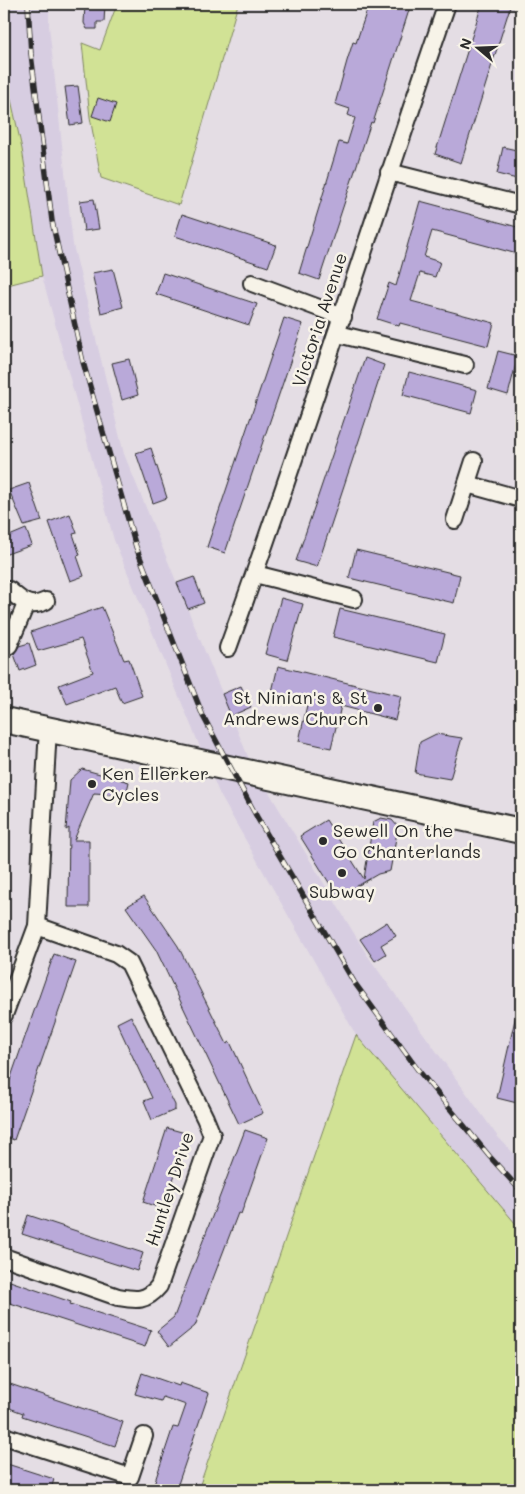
<svg xmlns="http://www.w3.org/2000/svg" width="525" height="1494" viewBox="0 0 525 1494" font-family="Mali,sans-serif">
	<style>
		.built { fill: #d7cde1 }
		.green { fill: #d1e295; stroke: #7e8660 }
		.building { fill: #b9a9d9; stroke: #2b2b2b }
		.lines { fill: none; stroke-linecap: round; stroke-linejoin: round }
		.street-casing { stroke: #2b2b2b; stroke-width: 20 }
		.secondary-casing { stroke: #2b2b2b; stroke-width: 28 }
		.street { stroke: #f7f3e8; stroke-width: 16 }
		.secondary { stroke: #f7f3e8; stroke-width: 24 }
		.rail-casing { stroke: #2b2b2b; stroke-width: 5.5 }
		.rail { stroke: #f7f3e8; stroke-width: 4; stroke-dasharray: 11; stroke-linecap: butt }
		.poi-dot { fill: #2b2b2b; stroke: #f7f3e8; stroke-width: 2 }
		.labels { text-anchor: middle; stroke-width: 5; stroke-linejoin: round; paint-order: stroke }
		.street-label { font-size: 18px; fill: #2b2b2b; stroke: #f7f3e8 }
		.poi-label { font-size: 18px; fill: #2b2b2b; stroke: #f7f3e8; text-anchor: start }
	</style>
	<rect width="100%" height="100%" fill="#e4dde4"/>
	<filter id="ink" filterUnits="userSpaceOnUse"><feTurbulence type="fractalNoise" baseFrequency=".02" numOctaves="2"/><feDisplacementMap in="SourceGraphic" scale="10" xChannelSelector="R" yChannelSelector="G"/><feConvolveMatrix kernelMatrix="1 2 1 2 8 2 1 2 1" color-interpolation-filters="sRGB"/></filter>
	<g filter="url(#ink)">
		<polygon class="built" points="4,4 49,4 49,26 73,245 124,454 249,759 367,955 498,1137 521,1161 521,1230 356,1035 220,795 114,540 42,276 22,149 4,68"/>
		<g class="green">
			<polygon points="117,4 238,4 179,205 101,178 90,117 82,43 100,50"/>
			<polygon points="4,68 22,149 42,276 4,286"/>
			<polygon points="356,1035 521,1230 521,1490 198,1490"/>
		</g>
		<g class="building">
			<polygon points="85,4 105,4 104,22 97,22 97,29 87,29 84,23"/>
			<polygon points="369,4 411,4 373,123 371,122 319,280 299,273 339,142 347,144 355,118 348,115 350,109 335,104 347,61 353,42 356,43"/>
			<polygon points="482,4 511,4 461,163 435,154"/>
			<polygon points="78,86 83,123 70,125 65,87"/>
			<polygon points="98,98 116,104 110,122 92,116"/>
			<polygon points="503,147 521,151 521,180 497,174"/>
			<polygon points="94,199 99,229 84,231 80,201"/>
			<polygon points="420,201 521,228 521,255 432,231 424,257 440,262 435,277 420,273 411,301 494,323 488,346 400,323 399,326 377,319 389,283 396,286"/>
			<polygon points="182,214 276,245 268,267 175,236"/>
			<polygon points="113,269 123,307 101,313 92,273"/>
			<polygon points="163,273 257,304 249,325 156,294"/>
			<polygon points="284,318 303,324 225,553 207,547"/>
			<polygon points="498,351 518,356 508,395 488,389"/>
			<polygon points="365,358 384,365 317,567 296,561"/>
			<polygon points="129,359 138,395 122,400 112,363"/>
			<polygon points="409,372 477,390 471,413 403,395"/>
			<polygon points="151,448 167,498 153,503 136,453"/>
			<polygon points="29,483 42,521 24,526 9,490"/>
			<polygon points="70,514 77,533 73,534 80,555 77,556 84,576 70,581 49,522"/>
			<polygon points="26,529 32,545 4,555 4,542 8,540 7,537"/>
			<polygon points="356,550 460,575 454,603 349,578"/>
			<polygon points="194,577 204,603 188,609 177,583"/>
			<polygon points="281,598 303,604 287,660 265,654"/>
			<polygon points="102,607 124,660 129,659 142,696 122,703 115,686 67,704 59,685 93,672 81,639 38,651 31,632"/>
			<polygon points="340,609 445,634 438,662 333,637"/>
			<polygon points="29,643 36,665 20,671 14,654 19,646"/>
			<polygon points="278,666 401,696 395,720 341,706 331,748 299,741 307,705 271,696"/>
			<polygon points="241,686 251,707 231,716 222,694"/>
			<polygon points="436,734 462,738 450,779 415,773 420,742"/>
			<polygon points="82,769 129,782 126,795 94,793 74,840 89,840 89,907 68,907 69,828 66,830 70,780"/>
			<polygon points="381,818 392,820 398,827 390,871 378,874 338,897 300,836 326,820 364,879 373,822"/>
			<polygon points="144,896 178,946 227,1044 230,1042 263,1113 239,1124 156,950 126,907"/>
			<polygon points="387,922 396,936 381,945 386,954 375,961 360,939"/>
			<polygon points="54,954 76,962 14,1140 4,1136 4,1097"/>
			<polygon points="516,1015 521,1015 521,1104 497,1098"/>
			<polygon points="131,1016 175,1105 175,1110 152,1120 144,1101 152,1098 117,1023"/>
			<polygon points="167,1128 189,1134 163,1209 143,1202"/>
			<polygon points="245,1130 268,1138 241,1214 238,1213 195,1326 169,1347 157,1331 174,1317"/>
			<polygon points="28,1215 143,1253 137,1271 22,1234"/>
			<polygon points="10,1281 71,1302 70,1304 151,1330 145,1347 4,1301"/>
			<polygon points="142,1373 179,1386 180,1383 209,1393 176,1490 152,1490 173,1427 178,1428 186,1405 163,1397 161,1401 135,1394"/>
			<polygon points="4,1382 123,1422 115,1446 22,1416 23,1413 4,1406"/>
			<polygon points="4,1463 54,1479 51,1490 18,1490 4,1485"/>
		</g>
		<g class="lines">
			<g class="street-casing">
				<g id="street">
					<polyline points="389,172 521,205"/>
					<polyline points="252,283 343,317"/>
					<polyline points="338,334 465,365"/>
					<polyline points="467,484 521,499"/>
					<polyline points="455,520 474,461"/>
					<polyline points="255,574 354,599"/>
					<path d="M9,590C22,601 29,609 46,601"/>
					<path d="M228,648C305,435 373,218 447,4"/>
					<polyline points="4,649 9,645 26,604"/>
					<polyline points="4,1015 37,926 48,728"/>
					<path d="M4,1257L118,1297C136,1300 146,1302 159,1286L212,1135L205,1118L129,963L116,954L37,926"/>
					<polyline points="4,1436 130,1477 144,1436"/>
				</g>
			</g>
			<g class="secondary-casing">
				<polyline id="secondary" points="4,720 521,831"/>
			</g>
			<use href="#street" class="street"/>
			<use href="#secondary" class="secondary"/>
			<g class="rail-casing">
				<polyline id="rail" points="28,4 31,54 52,221 83,362 136,547 203,716 258,819 354,982 418,1070 490,1157 521,1191"/>
			</g>
			<use href="#rail" class="rail"/>
		</g>
	</g>
	<g class="poi-dot">
		<circle cx="378" cy="708" r="5"/>
		<circle cx="92" cy="784" r="5"/>
		<circle cx="323" cy="841" r="5"/>
		<circle cx="342" cy="873" r="5"/>
	</g>
	<g class="labels">
		<g class="street-label">
			<text transform="translate(320 320) rotate(-72)" y="6">Victoria Avenue</text>
			<text transform="translate(170 1189) rotate(-72)" y="6">Huntley Drive</text>
		</g>
		<g class="poi-label">
			<text x="368" y="704" text-anchor="end">St Ninian's &amp; St<tspan x="368" dy="21">Andrews Church</tspan></text>
			<text x="102" y="780">Ken Ellerker<tspan x="102" dy="21">Cycles</tspan></text>
			<text x="333" y="837">Sewell On the<tspan x="333" dy="21">Go Chanterlands</tspan></text>
			<text x="342" y="898" text-anchor="middle">Subway</text>
		</g>
	</g>
	<rect width="525" height="1494" fill="none" stroke="#f7f3e8" stroke-width="20"/>
	<rect x="10" y="10" width="505" height="1474" fill="none" stroke="#2b2b2b" stroke-width="2" filter="url(#ink)"/>
	<g transform="translate(478 48) rotate(289)" stroke="#f7f3e8" stroke-width="4" paint-order="stroke">
	<path d="M0-4L9 19L0 12L-9 19Z" fill="#2b2b2b"/>
	<text y="-8" font-size="14" font-weight="bold" text-anchor="middle" fill="#2b2b2b">N</text>
	</g>
</svg>
